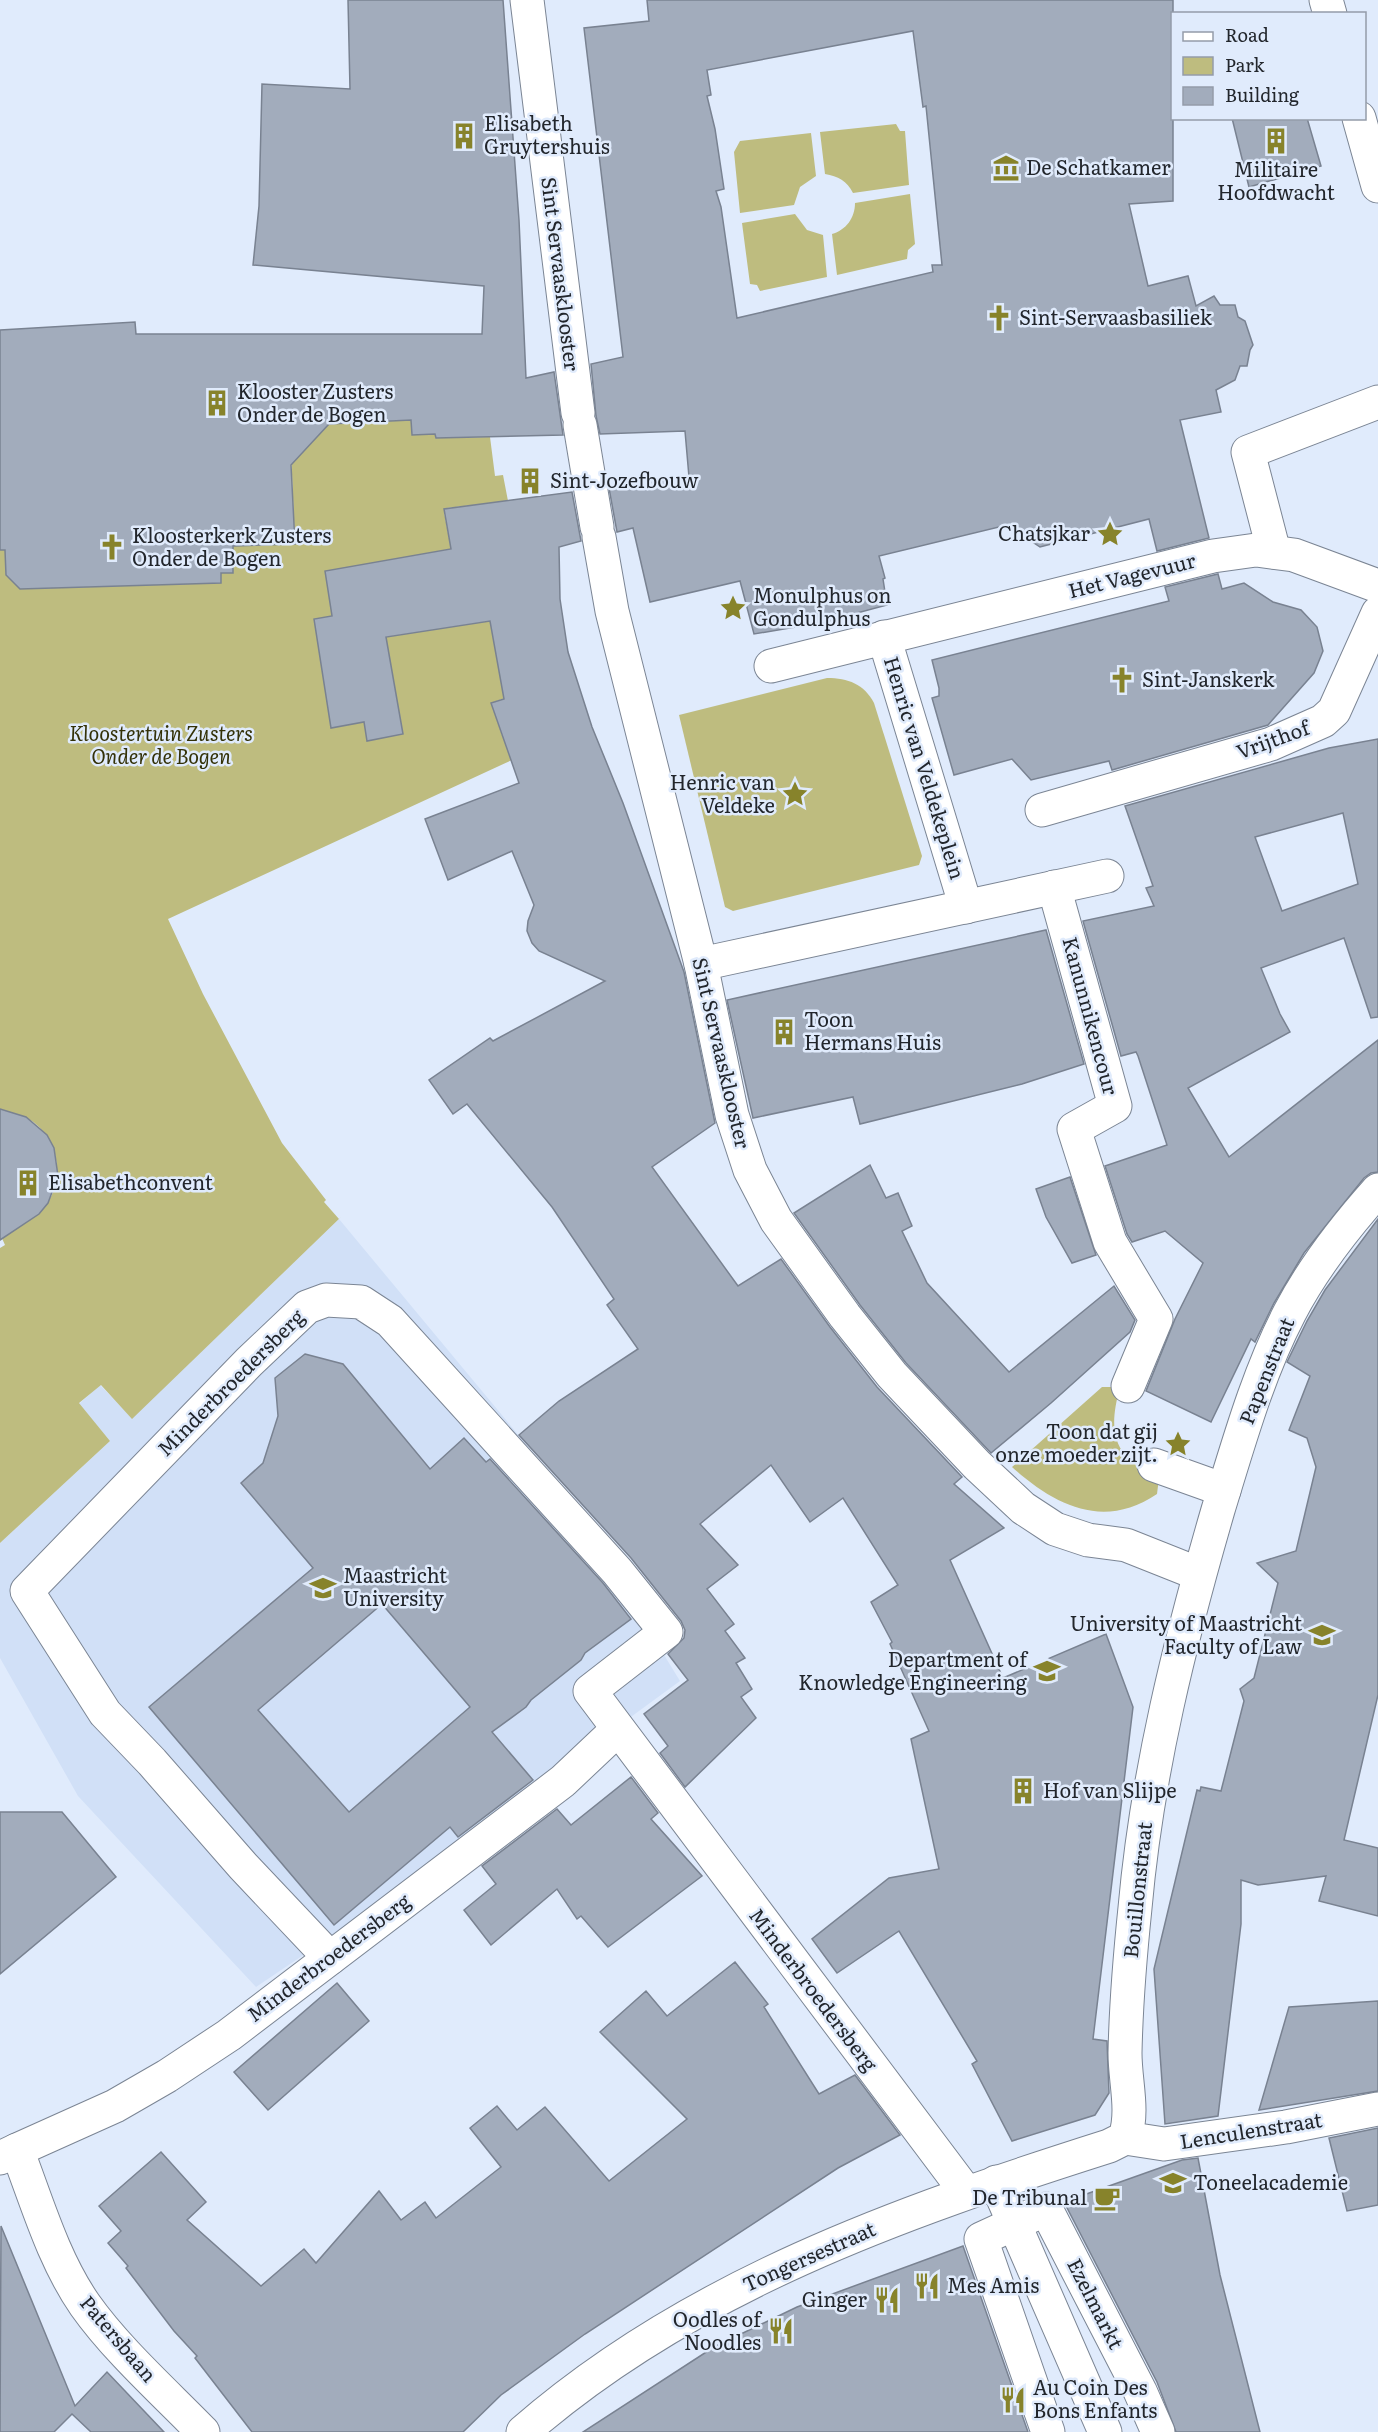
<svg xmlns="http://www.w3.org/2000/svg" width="1378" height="2432" viewBox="0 0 1378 2432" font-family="Literata,serif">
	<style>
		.built { fill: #d1e0f7 }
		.green { fill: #bebc7f }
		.building { fill: #a2acbc; stroke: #798291; stroke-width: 1.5; fill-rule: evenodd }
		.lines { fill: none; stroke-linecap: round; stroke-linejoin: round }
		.street-casing { stroke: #7b8594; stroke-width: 35 }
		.secondary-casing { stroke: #7b8594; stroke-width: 35 }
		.street { stroke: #fff; stroke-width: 33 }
		.secondary { stroke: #fff; stroke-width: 33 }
		.labels { text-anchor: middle; stroke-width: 5; stroke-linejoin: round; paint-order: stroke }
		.poi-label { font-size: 20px; fill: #22262c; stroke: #e0ebfc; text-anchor: start }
		.street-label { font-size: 20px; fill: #22262c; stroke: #e0ebfc }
		.park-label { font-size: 20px; font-style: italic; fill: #333107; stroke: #e0ebfc }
	</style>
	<rect width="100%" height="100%" fill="#e0ebfc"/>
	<polygon class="built" points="339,1219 683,1633 673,1638 661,1650 680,1681 613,1730 545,1792 256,1987 78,1796 0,1658 0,1543 110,1441 79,1404 100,1385 132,1418"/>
	<g class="green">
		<path d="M896,124L900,131H905L909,185L853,193C847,181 838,176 825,174L820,132Z"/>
		<polygon points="811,133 816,176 800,187 794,205 740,213 734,152 740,141"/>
		<path d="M910,194L915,244L908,250L907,259L837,275L832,234C846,230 855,218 855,203Z"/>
		<polygon points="795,214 807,230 823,235 827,277 760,291 757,285 750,284 742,223"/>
		<path d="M411,420L412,435L435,434L436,438L490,437L495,476L503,475L508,501L447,508L448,512H444L451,549L373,563L332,616V728L364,722L386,637L490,621L499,671L508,697L491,703L502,735L517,730L525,754L168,919L203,994L282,1143L326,1200L324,1202L339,1219L341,1217L132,1419L101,1385L79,1403L110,1441L0,1543V1248L5,1245L1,1236C13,1229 31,1222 41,1211C67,1184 61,1137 27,1118C19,1114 9,1113 0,1111V550H10L5,555L6,575L20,589L221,583V573H233V546L295,544L291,451L313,425Z"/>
		<path d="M827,678C848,678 864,684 874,703L922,856L919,865L733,911L725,907L679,715Z"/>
		<path d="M1102,1387H1120C1107,1434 1114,1458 1159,1478L1157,1494C1104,1530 1055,1506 1012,1467Z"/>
	</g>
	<g class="building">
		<polygon points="348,0 503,0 519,220 526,378 554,372 563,435 436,438 435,434 412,435 411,420 329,424 291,465 295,544 233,546 233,573 221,573 221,583 20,589 6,575 5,550 0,550 0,330 135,322 136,334 482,334 484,286 253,265 259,206 262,84 350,89"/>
		<path d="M647,0H1173V201L1129,204L1148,286L1188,276L1196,306L1214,296L1220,305H1235L1238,317L1245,321L1253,345L1250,350L1247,366H1240L1235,380L1216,390L1221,412L1180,420L1209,538L1157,551L1149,519L1040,547L1007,525L879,556L885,578L883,579L887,605L842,617L843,619L754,634L740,581L650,602L633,528L617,532L609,488L689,477L685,431L600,434L596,416L591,364L623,357L584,28L649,21ZM913,31L923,107L926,106L942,265H932L933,272L737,318L721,207L716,191L724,189L715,129L707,96L711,95L707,70Z"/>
		<polygon points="1232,118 1307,118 1321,166 1249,187"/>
		<polygon points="572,492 581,541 559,547 560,599 568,652 592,727 623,803 684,972 715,1123 652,1167 738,1286 781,1259 830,1327 877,1387 962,1477 954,1484 1004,1528 950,1560 1003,1678 1106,1634 1133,1707 1093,2039 1107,2041 1109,2093 1095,2115 1012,2141 972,2064 977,2061 899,1931 837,1973 812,1939 889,1878 939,1869 911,1739 929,1731 890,1644 892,1642 871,1602 898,1585 843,1498 810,1522 771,1465 700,1524 738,1565 707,1589 734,1624 725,1631 745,1658 736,1663 752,1689 741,1697 756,1718 685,1787 660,1753 668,1746 644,1714 688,1680 668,1654 684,1638 685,1630 681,1621 631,1558 519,1435 559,1401 638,1349 607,1305 614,1299 552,1207 467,1104 453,1114 429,1080 490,1038 493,1041 605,981 539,951 532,943 527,931 528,921 534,905 512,851 448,880 425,819 519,783 491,703 504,699 490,621 386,637 403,734 367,741 364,722 331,728 314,619 332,616 325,571 451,549 444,509"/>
		<polygon points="1218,574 1222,589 1244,583 1273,602 1301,610 1317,627 1323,651 1314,673 1268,725 1112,770 1109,761 1031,780 1012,759 954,775 932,698 939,696 939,688 932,660 1169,601 1165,587"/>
		<path d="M1378,739V1017L1371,1018L1344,938L1261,968L1280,1014L1290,1032L1188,1088L1229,1157L1378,1040V1172L1371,1173L1364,1178L1304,1253L1274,1303L1255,1342L1251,1339L1211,1422L1146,1391L1175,1319L1203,1263L1165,1231L1132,1242L1127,1234L1105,1166L1167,1145L1138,1056L1136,1052L1121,1056L1083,921L1154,906L1146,888L1153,886L1125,806L1329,748ZM1343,813L1358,884L1282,911L1255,837Z"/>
		<polygon points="1046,930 1084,1064 1022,1084 860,1124 853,1097 753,1118 727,1000"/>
		<polygon points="0,1109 26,1117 47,1135 54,1148 58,1176 48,1203 39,1214 0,1240"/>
		<polygon points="870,1165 886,1198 898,1193 912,1226 902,1231 927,1283 1009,1372 1114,1286 1135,1320 1130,1332 1051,1403 991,1453 906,1363 860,1305 794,1213"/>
		<polygon points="1070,1177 1096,1255 1072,1263 1046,1217 1036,1189"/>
		<polygon points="1378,1219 1378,1695 1344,1840 1378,1848 1378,1916 1319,1901 1326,1876 1258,1885 1241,1880 1241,1924 1218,2116 1165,2124 1154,1969 1197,1790 1200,1791 1201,1787 1221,1791 1244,1701 1240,1689 1254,1678 1278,1583 1257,1563 1296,1551 1316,1467 1307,1438 1289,1430 1310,1376 1287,1362 1307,1321 1325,1290"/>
		<path d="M305,1354L343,1364L430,1469L464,1438L486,1462L490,1459L603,1583L631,1619L585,1653L581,1660L531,1700L526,1707L492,1732L533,1780L458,1837L450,1827L334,1925L149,1707L313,1568L241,1483L263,1463L278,1416L275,1378ZM382,1604L470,1707L349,1812L258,1710Z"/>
		<polygon points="631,1777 658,1813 651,1819 702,1876 608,1947 581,1916 577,1919 557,1889 491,1945 464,1910 496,1884 482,1866 557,1809 571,1825"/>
		<polygon points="0,1812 62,1812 116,1877 0,1974"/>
		<polygon points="735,1962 768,2004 764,2007 819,2094 855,2075 900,2135 838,2168 585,2334 501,2395 463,2432 252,2432 195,2358 197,2356 174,2331 126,2268 128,2266 108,2243 121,2231 99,2206 161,2152 206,2202 187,2220 261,2286 304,2249 316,2263 379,2191 401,2220 425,2202 436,2218 501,2167 470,2128 497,2106 517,2130 545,2107 609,2181 687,2119 600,2032 646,1991 667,2016"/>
		<polygon points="337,1983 369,2021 268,2110 234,2072"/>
		<polygon points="1378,2001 1378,2091 1259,2110 1289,2007"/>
		<polygon points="1378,2128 1378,2205 1347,2211 1329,2138"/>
		<polygon points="1198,2158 1220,2275 1260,2432 1176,2432 1157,2382 1064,2202 1182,2160"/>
		<polygon points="1,2226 75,2406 107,2372 164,2432 91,2432 72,2414 54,2432 0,2432"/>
		<polygon points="963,2246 1028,2432 583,2432 714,2347 797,2307"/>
	</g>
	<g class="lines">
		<g class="street-casing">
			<g id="street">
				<polyline points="527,0 578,413"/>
				<polyline points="1326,0 1330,14"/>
				<polyline points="1359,118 1378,186"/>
				<polyline points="580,425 597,527"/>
				<polyline points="599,537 612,611 701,964 732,1115 750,1170 776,1220 845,1316 892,1375 977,1465 1023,1508 1055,1529 1088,1540 1126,1545 1199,1574"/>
				<polyline points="1274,552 1248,452 1378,402"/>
				<polyline points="884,637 966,907"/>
				<polyline points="771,666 1213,556 1256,550 1294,555 1378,586"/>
				<polyline points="1042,810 1271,744 1323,721 1334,711 1378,613"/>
				<polyline points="1054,887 1115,1106 1074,1129 1110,1242 1156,1319 1128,1386"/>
				<polyline points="701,964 1107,876"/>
				<polyline points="1154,1465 1224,1490"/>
				<polyline points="330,1958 243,1866 152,1762 105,1713 27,1591 249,1362 307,1307 326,1300 361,1302 390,1321 617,1571 666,1632 590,1691 966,2192"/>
				<polyline points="1125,2138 1164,2144 1286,2127 1378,2109"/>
				<polyline points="17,2150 115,2106 167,2076 229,2035 563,1781 617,1730"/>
				<path d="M0,2158L17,2150C37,2202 53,2259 85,2305C116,2349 165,2393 203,2432"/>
				<polyline points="996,2182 1105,2432"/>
				<polyline points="1048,2432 981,2239 1046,2209 1140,2391 1158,2432"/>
			</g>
		</g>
		<g class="secondary-casing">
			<path id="secondary" d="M523,2432C690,2286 901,2212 1109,2146L1125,2138C1134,2110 1125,2082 1125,2053C1126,2005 1130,1956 1135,1908C1147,1772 1180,1641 1218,1510C1238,1445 1258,1373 1290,1312C1313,1268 1345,1227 1378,1190"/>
		</g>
		<use href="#street" class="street"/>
		<use href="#secondary" class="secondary"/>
	</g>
	<defs>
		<g id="building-bare" transform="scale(2.07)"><path d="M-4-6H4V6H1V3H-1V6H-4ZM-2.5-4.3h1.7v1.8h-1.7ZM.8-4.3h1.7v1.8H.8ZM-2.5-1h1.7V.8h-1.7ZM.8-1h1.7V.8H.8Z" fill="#87832b" stroke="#e0ebfc" stroke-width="2.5" paint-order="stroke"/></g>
		<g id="museum-bare" transform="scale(2.07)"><path d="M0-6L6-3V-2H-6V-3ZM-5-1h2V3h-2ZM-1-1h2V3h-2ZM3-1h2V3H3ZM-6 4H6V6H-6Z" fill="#87832b" stroke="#e0ebfc" stroke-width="2.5" paint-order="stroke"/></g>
		<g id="church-bare" transform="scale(2.07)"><path d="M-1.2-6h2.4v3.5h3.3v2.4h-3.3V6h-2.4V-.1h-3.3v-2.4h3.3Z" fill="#87832b" stroke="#e0ebfc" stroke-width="2.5" paint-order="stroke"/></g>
		<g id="sight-bare" transform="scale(2.07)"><path d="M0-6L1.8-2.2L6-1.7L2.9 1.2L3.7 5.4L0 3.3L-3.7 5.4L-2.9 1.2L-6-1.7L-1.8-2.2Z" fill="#87832b" stroke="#e0ebfc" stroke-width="2.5" paint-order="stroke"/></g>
		<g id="university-bare" transform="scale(2.07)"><path d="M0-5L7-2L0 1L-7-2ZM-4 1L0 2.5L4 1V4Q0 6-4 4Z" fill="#87832b" stroke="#e0ebfc" stroke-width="2.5" paint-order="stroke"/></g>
		<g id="school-bare" transform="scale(2.07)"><path d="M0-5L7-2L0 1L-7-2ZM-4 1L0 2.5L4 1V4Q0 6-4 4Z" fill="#87832b" stroke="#e0ebfc" stroke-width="2.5" paint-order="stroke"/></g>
		<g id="cafe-bare" transform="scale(2.07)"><path d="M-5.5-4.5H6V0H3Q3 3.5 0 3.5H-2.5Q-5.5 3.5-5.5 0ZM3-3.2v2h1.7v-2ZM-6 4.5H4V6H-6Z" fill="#87832b" stroke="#e0ebfc" stroke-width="2.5" paint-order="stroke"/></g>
		<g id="restaurant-bare" transform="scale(2.07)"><path d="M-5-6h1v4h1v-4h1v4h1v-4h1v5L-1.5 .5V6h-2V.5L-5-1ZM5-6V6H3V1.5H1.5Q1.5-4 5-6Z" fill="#87832b" stroke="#e0ebfc" stroke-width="2.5" paint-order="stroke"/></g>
	</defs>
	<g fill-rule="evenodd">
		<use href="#building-bare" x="464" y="136"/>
		<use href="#building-bare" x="1276" y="141"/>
		<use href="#museum-bare" x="1006" y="168"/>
		<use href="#church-bare" x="999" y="318"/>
		<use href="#building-bare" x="217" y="403"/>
		<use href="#building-bare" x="530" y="481"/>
		<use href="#sight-bare" x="1110" y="534"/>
		<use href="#church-bare" x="112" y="547"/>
		<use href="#sight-bare" x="733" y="608"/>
		<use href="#church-bare" x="1122" y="680"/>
		<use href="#sight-bare" x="795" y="794"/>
		<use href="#building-bare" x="784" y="1032"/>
		<use href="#building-bare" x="28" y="1183"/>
		<use href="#sight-bare" x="1178" y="1444"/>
		<use href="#university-bare" x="323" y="1588"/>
		<use href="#university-bare" x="1322" y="1635"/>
		<use href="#university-bare" x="1047" y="1671"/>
		<use href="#building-bare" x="1023" y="1791"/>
		<use href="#school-bare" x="1173" y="2183"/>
		<use href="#cafe-bare" x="1107" y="2198"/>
		<use href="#restaurant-bare" x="927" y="2286"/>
		<use href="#restaurant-bare" x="887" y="2300"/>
		<use href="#restaurant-bare" x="781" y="2331"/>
		<use href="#restaurant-bare" x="1013" y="2400"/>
	</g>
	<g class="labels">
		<g class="poi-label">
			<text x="484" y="131">Elisabeth<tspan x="484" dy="23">Gruytershuis</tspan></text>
			<text x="1026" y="175">De Schatkamer</text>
			<text x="1276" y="177" text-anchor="middle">Militaire<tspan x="1276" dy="23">Hoofdwacht</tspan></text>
			<text x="1019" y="325">Sint-Servaasbasiliek</text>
			<text x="237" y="399">Klooster Zusters<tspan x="237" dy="23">Onder de Bogen</tspan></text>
			<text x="550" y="488">Sint-Jozefbouw</text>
			<text x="1090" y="541" text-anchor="end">Chatsjkar</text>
			<text x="132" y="543">Kloosterkerk Zusters<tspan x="132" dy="23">Onder de Bogen</tspan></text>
			<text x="753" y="603">Monulphus on<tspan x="753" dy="23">Gondulphus</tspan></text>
			<text x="1142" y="687">Sint-Janskerk</text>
			<text x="775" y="790" text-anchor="end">Henric van<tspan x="775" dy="23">Veldeke</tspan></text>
			<text x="804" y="1027">Toon<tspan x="804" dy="23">Hermans Huis</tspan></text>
			<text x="48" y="1190">Elisabethconvent</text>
			<text x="1158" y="1439" text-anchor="end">Toon dat gij<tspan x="1158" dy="23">onze moeder zijt.</tspan></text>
			<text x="343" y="1583">Maastricht<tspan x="343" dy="23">University</tspan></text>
			<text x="1302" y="1631" text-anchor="end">University of Maastricht<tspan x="1302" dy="23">Faculty of Law</tspan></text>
			<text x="1027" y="1667" text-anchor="end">Department of<tspan x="1027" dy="23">Knowledge Engineering</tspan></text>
			<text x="1043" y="1798">Hof van Slijpe</text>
			<text x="1193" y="2190">Toneelacademie</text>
			<text x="1087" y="2205" text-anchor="end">De Tribunal</text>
			<text x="947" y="2293">Mes Amis</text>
			<text x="867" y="2307" text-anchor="end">Ginger</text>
			<text x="761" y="2327" text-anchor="end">Oodles of<tspan x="761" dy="23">Noodles</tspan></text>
			<text x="1033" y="2395">Au Coin Des<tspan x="1033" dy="23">Bons Enfants</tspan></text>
		</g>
		<g class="street-label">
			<text transform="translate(560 274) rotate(83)" y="7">Sint Servaasklooster</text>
			<text transform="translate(1132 576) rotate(-14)" y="7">Het Vagevuur</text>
			<text transform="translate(1273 740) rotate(-20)" y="7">Vrijthof</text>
			<text transform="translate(924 768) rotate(73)" y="7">Henric van Veldekeplein</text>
			<text transform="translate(1090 1016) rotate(75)" y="7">Kanunnikencour</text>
			<text transform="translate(721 1053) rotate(77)" y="7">Sint Servaasklooster</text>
			<text transform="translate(1267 1371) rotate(-68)" y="7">Papenstraat</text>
			<text transform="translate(231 1383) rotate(-45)" y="7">Minderbroedersberg</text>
			<text transform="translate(1138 1890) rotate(-84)" y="7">Bouillonstraat</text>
			<text transform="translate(329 1958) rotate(-37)" y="7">Minderbroedersberg</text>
			<text transform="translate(813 1990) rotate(53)" y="7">Minderbroedersberg</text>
			<text transform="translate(1251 2131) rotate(-9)" y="7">Lenculenstraat</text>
			<text transform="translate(809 2257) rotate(-24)" y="7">Tongersestraat</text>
			<text transform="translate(1095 2304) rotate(63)" y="7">Ezelmarkt</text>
			<text transform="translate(118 2339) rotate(50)" y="7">Patersbaan</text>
		</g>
		<g class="park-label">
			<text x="161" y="741">Kloostertuin Zusters<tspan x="161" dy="23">Onder de Bogen</tspan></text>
		</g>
	</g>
	<rect x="1171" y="12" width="195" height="108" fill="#e0ebfc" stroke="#949ca9" stroke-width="1.5"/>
	<rect x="1183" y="32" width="30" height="9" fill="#ffffff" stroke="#949ca9" stroke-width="1.5"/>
	<text x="1225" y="42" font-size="18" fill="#22262c">Road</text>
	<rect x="1183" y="57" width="30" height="18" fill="#bebc7f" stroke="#949ca9" stroke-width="1.5"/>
	<text x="1225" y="72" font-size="18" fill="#22262c">Park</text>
	<rect x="1183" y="87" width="30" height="18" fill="#a2acbc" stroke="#949ca9" stroke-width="1.5"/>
	<text x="1225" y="102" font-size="18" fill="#22262c">Building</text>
</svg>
